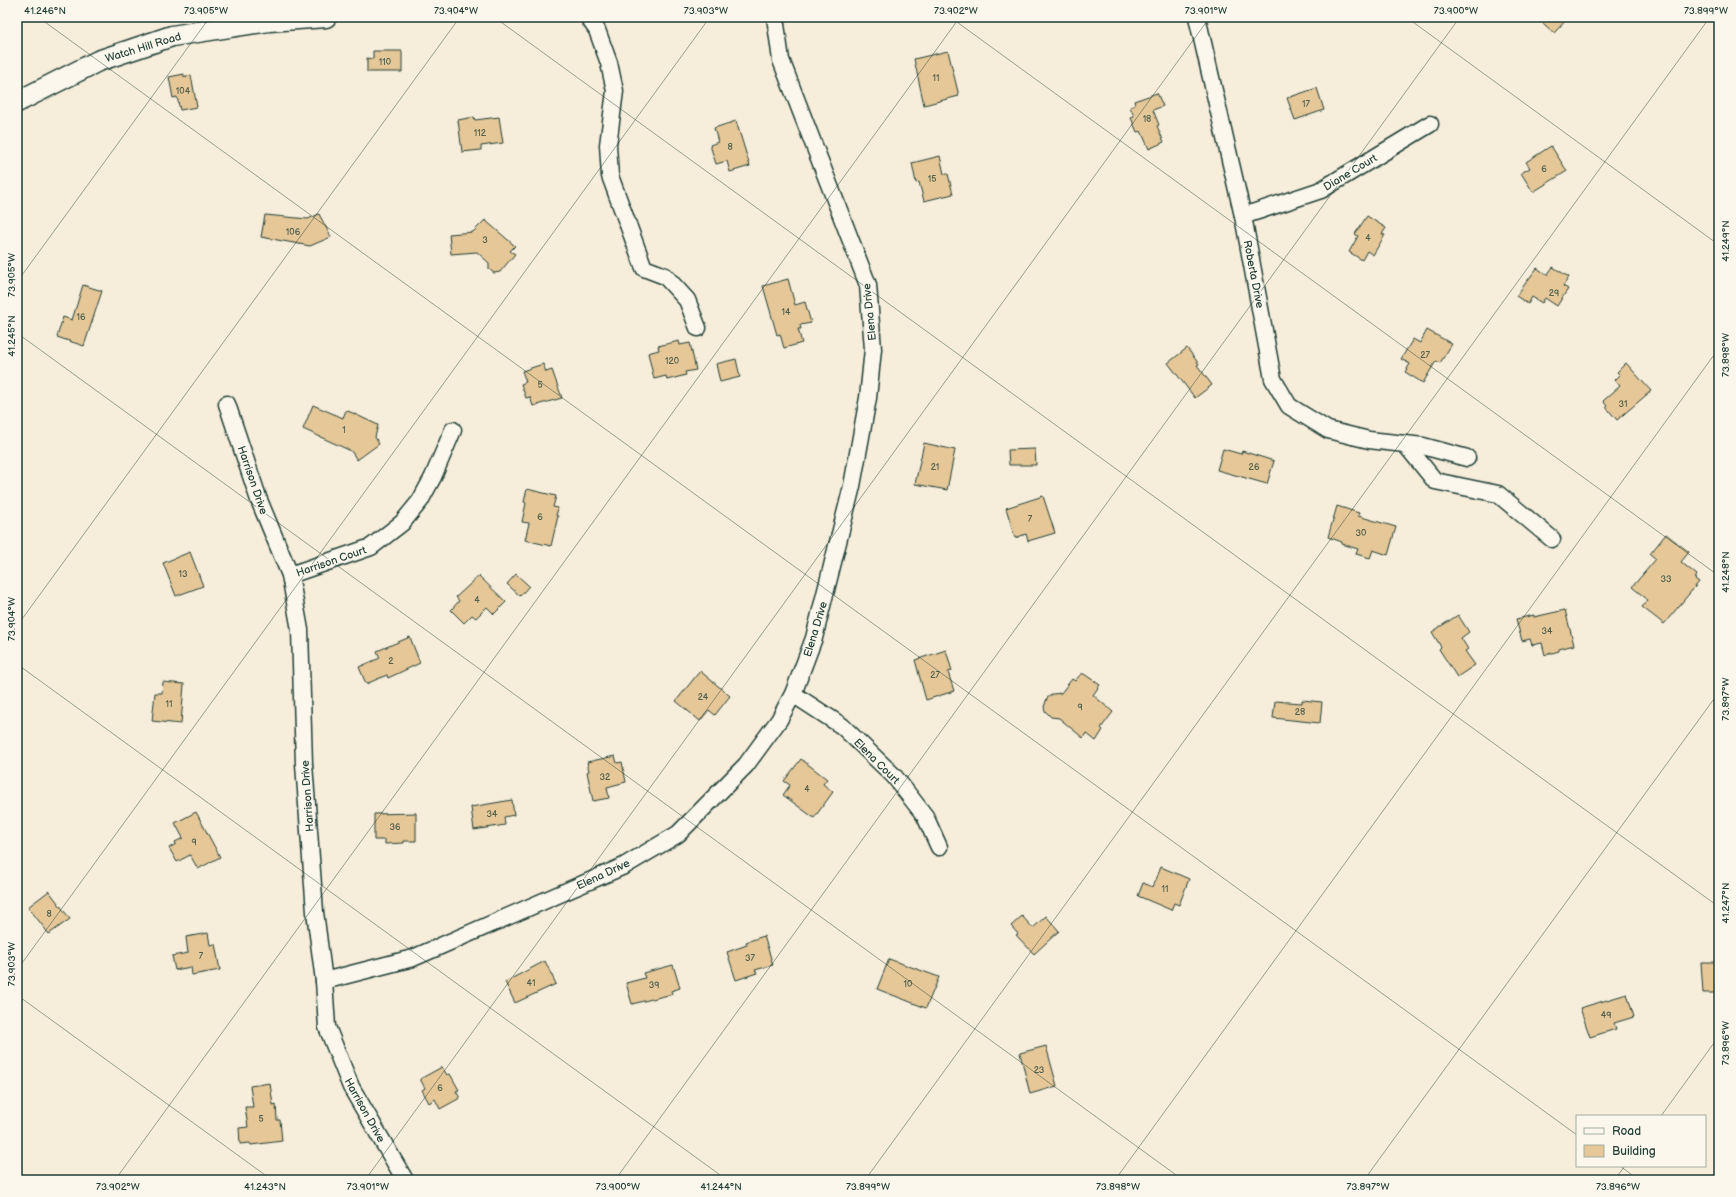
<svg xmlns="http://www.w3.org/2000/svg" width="1736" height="1197" viewBox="0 0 1736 1197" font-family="'Balsamiq Sans',sans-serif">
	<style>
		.building { fill: #e5c798; stroke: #1f3d34 }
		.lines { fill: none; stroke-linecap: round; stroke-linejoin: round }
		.minor-casing { stroke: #1f3d34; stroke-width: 19 }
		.tertiary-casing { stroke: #1f3d34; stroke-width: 23 }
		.minor { stroke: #fbf7ec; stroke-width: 16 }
		.tertiary { stroke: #fbf7ec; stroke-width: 20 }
		.ticks { fill: none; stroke: #1f3d34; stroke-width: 1; stroke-opacity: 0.45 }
		.labels { text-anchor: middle; stroke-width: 3; stroke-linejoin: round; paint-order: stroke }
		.number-label { font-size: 9px; fill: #50604d }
		.street-label { font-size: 11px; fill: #1f3d34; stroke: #fbf7ec }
		.neatline { fill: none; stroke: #1f3d34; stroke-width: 1.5 }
		.ticks-label { font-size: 10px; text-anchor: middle; fill: #1f3d34 }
	</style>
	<rect width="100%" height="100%" fill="#f7eddb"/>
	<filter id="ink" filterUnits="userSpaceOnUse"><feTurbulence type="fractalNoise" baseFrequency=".025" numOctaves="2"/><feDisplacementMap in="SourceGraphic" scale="8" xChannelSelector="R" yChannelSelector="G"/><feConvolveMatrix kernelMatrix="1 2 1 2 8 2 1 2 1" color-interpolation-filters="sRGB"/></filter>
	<g filter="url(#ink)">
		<g class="building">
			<polygon points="1536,17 1569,17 1554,33"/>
			<polygon points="373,51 402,51 402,72 367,72 367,58 373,59"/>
			<polygon points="948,51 959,96 924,105 914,59"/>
			<polygon points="184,74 184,77 191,75 197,107 180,110 177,97 173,98 169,77"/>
			<polygon points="1317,88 1324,110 1295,120 1287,98"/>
			<polygon points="1157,93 1163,106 1153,110 1159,125 1157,126 1164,142 1149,149 1141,131 1137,132 1131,118 1134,116 1130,107 1135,105 1134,101"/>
			<polygon points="474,117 475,120 499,117 503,143 481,146 481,150 462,152 458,120"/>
			<polygon points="736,121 750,166 730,172 727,161 716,164 710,145 718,142 714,128"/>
			<polygon points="1551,146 1567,171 1533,192 1521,173 1530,168 1526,162"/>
			<polygon points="940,156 944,174 948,174 953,194 924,201 919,182 916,183 912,163"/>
			<polygon points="319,214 331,237 310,246 261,237 265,215 308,219"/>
			<polygon points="1367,216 1386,228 1382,234 1385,235 1373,255 1367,251 1362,260 1349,252 1358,236 1355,234"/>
			<polygon points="485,220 515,246 510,251 515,254 500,272 494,273 489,269 489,263 477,252 451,254 449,234 473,232"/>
			<polygon points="1553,267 1569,277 1563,286 1568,289 1557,306 1545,298 1542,303 1532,297 1528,304 1516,296 1537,268 1547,275"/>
			<polygon points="788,279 795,305 805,302 811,323 800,325 801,329 798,329 802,343 784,348 780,334 777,335 763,286"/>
			<polygon points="83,285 102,291 84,346 57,337 63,317 72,320"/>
			<polygon points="1427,330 1452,344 1440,363 1436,361 1423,383 1405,372 1410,364 1401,359 1413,339 1420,343"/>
			<polygon points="679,341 680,345 690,343 696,370 685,372 686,375 667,380 666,376 654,379 648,353 659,350 658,346"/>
			<polygon points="1187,348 1199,364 1197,365 1212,385 1195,398 1168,363"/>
			<polygon points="736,359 740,377 720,382 716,364"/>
			<polygon points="1626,363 1651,391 1617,420 1606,407 1607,406 1603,401 1620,386 1615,380 1620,375 1617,372"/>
			<polygon points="543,364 546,372 552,370 562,398 533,406 530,397 526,398 521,384 526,382 522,371"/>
			<polygon points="313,405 343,418 346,410 378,425 375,437 379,444 357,460 351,451 303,429"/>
			<polygon points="924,443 955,450 947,490 915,484"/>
			<polygon points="1035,449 1036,465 1009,465 1008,450"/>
			<polygon points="1223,449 1241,454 1242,451 1274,461 1267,484 1217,470"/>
			<polygon points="527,489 556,496 553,507 558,508 556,516 558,516 551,546 525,540 529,523 522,522 526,503 524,502"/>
			<polygon points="1043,496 1055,533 1028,541 1026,534 1015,538 1006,508"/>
			<polygon points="1337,506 1359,513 1358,516 1396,527 1388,555 1373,550 1370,558 1356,554 1358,549 1342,544 1342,542 1328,537"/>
			<polygon points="1666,534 1689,552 1681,562 1697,575 1695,579 1699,582 1664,624 1642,607 1648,600 1632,587 1656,559 1650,554"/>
			<polygon points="190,552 203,586 176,596 163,563"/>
			<polygon points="516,574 529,586 520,596 507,584"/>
			<polygon points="479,576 506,602 494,614 487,607 476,618 472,615 464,623 451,610 459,601 456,597"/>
			<polygon points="1565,610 1574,645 1559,649 1559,651 1545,655 1542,643 1532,645 1530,639 1522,641 1516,619 1534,615 1534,617"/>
			<polygon points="1458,615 1469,632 1461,638 1468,649 1465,651 1475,665 1457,677 1439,649 1441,647 1432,632"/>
			<polygon points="410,637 420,663 388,678 387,675 366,684 359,667 380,658 377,651"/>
			<polygon points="946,650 952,671 948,672 954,691 926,700 915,660"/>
			<polygon points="700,671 730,696 715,715 709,710 700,721 676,701"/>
			<polygon points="1081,674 1084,674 1100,685 1093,695 1113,712 1101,728 1103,730 1096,741 1086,733 1083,738 1059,718 1051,717 1045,711 1044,707 1047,698 1053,694 1061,693 1072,679 1075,681"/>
			<polygon points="163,682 184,684 181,724 152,721 155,693 162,693"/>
			<polygon points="1302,700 1322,702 1320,723 1273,718 1275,701 1302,703"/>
			<polygon points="615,756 617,763 622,762 626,782 607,787 609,798 593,801 587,772 589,771 587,762"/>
			<polygon points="801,759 827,779 823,784 833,792 814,818 783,795 790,785 784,781"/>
			<polygon points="512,800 514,815 504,817 505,825 474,830 471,807"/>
			<polygon points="196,812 220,857 198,869 190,855 177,862 169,848 176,844 175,842 183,838 175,823"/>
			<polygon points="416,813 416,841 404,841 404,843 385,844 385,840 374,840 374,814"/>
			<polygon points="1161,867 1189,879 1179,905 1174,903 1171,910 1138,896 1143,883 1153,887"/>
			<polygon points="49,891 70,919 49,934 28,907"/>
			<polygon points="1022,916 1033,928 1046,916 1059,931 1034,954 1016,935 1018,934 1011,926"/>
			<polygon points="208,933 210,945 215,944 220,970 192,975 191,967 175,970 172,956 188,953 186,937"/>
			<polygon points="764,936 773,965 755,970 757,973 736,980 727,952 747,945 746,942"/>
			<polygon points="889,959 939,977 926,1008 877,989"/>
			<polygon points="545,961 556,984 515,1003 505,982"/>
			<polygon points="1701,962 1719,962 1719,993 1703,993"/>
			<polygon points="673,965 680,988 671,991 672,994 632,1004 626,983 645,978 643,973"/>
			<polygon points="1627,994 1634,1017 1614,1023 1616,1029 1590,1037 1580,1008"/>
			<polygon points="1046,1046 1057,1086 1030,1094 1020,1053"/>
			<polygon points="442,1067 447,1075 450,1074 459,1090 456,1091 460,1098 440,1109 435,1099 429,1103 422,1090 425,1088 420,1079"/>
			<polygon points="270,1083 273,1105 276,1104 277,1120 280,1120 282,1141 251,1145 250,1143 240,1144 239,1128 248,1127 245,1107 253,1107 250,1086"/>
		</g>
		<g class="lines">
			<g class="minor-casing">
				<g id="minor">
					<polyline points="588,17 597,30 609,63 615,91 608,145 610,176 644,268 665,276 687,300 698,328"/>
					<polyline points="1197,17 1243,216 1273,379 1289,406 1328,430 1369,440 1423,446 1467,458"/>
					<polyline points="1243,216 1321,190 1430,124"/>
					<polyline points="227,404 259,500 290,575 300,630 304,764 315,912 324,981 327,1027 351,1087 405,1180"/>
					<polyline points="1405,444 1435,481 1498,494 1552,539"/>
					<polyline points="290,575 371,547 402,523 420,501 433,477 453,430"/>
					<polyline points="793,694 842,726 894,776 925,816 939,847"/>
					<polyline points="324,981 413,958 624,866 678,834 746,765 779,720 793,694 814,638 852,486 868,398 873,349 868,285 781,60 775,17"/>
				</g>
			</g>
			<g class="tertiary-casing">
				<polyline id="tertiary" points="17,102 98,61 172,36 269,21 326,17"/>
			</g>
			<use href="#minor" class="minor"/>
			<use href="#tertiary" class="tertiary"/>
		</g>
	</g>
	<path class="ticks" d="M38,17L1577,1135M494,17L1719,907M950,17L1719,576M1406,17L1719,245M17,282L210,17M17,333L1183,1180M17,626L460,17M17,664L727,1180M17,970L710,17M17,995L272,1180M1661,1116L1719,1036M1620,1166L1639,1180M115,1180L960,17M365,1180L1210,17M615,1180L1460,17M865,1180L1710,17M1115,1180L1719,348M1364,1180L1719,692M1614,1180L1625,1166"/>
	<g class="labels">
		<g class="number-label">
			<text x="385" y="65">110</text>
			<text x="936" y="81">11</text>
			<text x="183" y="94">104</text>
			<text x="1306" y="107">17</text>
			<text x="1147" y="122">18</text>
			<text x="480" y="136">112</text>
			<text x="730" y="150">8</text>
			<text x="1544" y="172">6</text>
			<text x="932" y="182">15</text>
			<text x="293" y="235">106</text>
			<text x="1368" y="241">4</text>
			<text x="485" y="243">3</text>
			<text x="1554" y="296">29</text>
			<text x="786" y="315">14</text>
			<text x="81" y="320">16</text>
			<text x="1425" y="358">27</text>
			<text x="672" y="364">120</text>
			<text x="540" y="388">5</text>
			<text x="1623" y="407">31</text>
			<text x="344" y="433">1</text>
			<text x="935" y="470">21</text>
			<text x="1254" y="470">26</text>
			<text x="540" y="520">6</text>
			<text x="1030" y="522">7</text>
			<text x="1361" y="536">30</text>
			<text x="183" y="577">13</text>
			<text x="1666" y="582">33</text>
			<text x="477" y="603">4</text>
			<text x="1547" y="634">34</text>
			<text x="391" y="664">2</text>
			<text x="935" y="678">27</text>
			<text x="703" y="700">24</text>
			<text x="169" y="707">11</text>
			<text x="1080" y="710">9</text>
			<text x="1300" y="715">28</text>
			<text x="605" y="780">32</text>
			<text x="807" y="792">4</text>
			<text x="492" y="817">34</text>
			<text x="395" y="830">36</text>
			<text x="194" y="845">9</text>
			<text x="1165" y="892">11</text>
			<text x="49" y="917">8</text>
			<text x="201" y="959">7</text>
			<text x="750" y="961">37</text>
			<text x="531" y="986">41</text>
			<text x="908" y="987">10</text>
			<text x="654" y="988">39</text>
			<text x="1606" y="1018">49</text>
			<text x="1039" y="1073">23</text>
			<text x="440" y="1091">6</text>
			<text x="261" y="1122">5</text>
		</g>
		<g class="street-label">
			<text transform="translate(143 47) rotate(-17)" y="4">Watch Hill Road</text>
			<text transform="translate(1350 172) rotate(-31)" y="4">Diane Court</text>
			<text transform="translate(1254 274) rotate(79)" y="4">Roberta Drive</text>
			<text transform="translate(869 312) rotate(-96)" y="4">Elena Drive</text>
			<text transform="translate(253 480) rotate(71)" y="4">Harrison Drive</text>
			<text transform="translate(331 561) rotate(-19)" y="4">Harrison Court</text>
			<text transform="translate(815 629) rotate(-73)" y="4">Elena Drive</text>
			<text transform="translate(877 761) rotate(45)" y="4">Elena Court</text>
			<text transform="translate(307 796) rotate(-94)" y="4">Harrison Drive</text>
			<text transform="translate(603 874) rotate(-25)" y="4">Elena Drive</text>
			<text transform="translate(365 1110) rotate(61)" y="4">Harrison Drive</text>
		</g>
	</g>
	<rect width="1736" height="1197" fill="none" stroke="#fbf7ec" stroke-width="44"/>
	<rect x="1576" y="1115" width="130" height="52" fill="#fbf7ec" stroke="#a3ada2"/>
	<rect x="1584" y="1128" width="20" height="6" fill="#fbf7ec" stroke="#a3ada2"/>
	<text x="1612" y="1135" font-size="12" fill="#1f3d34">Road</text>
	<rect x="1584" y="1145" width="20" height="12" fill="#e5c798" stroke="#a3ada2"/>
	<text x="1612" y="1155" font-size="12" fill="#1f3d34">Building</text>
	<rect x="22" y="22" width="1692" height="1153" class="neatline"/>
	<g class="ticks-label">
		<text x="45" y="14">41.246°N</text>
		<text x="206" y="14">73.905°W</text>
		<text x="456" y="14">73.904°W</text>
		<text x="706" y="14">73.903°W</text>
		<text x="956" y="14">73.902°W</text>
		<text x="1206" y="14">73.901°W</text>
		<text x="1456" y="14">73.900°W</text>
		<text x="1706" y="14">73.899°W</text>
		<text transform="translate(1725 241) rotate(-90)" y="4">41.249°N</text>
		<text transform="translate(11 275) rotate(-90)" y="4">73.905°W</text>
		<text transform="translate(11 336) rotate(-90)" y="4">41.245°N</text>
		<text transform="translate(1725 355) rotate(-90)" y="4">73.898°W</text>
		<text transform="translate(1725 572) rotate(-90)" y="4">41.248°N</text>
		<text transform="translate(11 619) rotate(-90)" y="4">73.904°W</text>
		<text transform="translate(1725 699) rotate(-90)" y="4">73.897°W</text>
		<text transform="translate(1725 903) rotate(-90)" y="4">41.247°N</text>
		<text transform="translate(11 964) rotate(-90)" y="4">73.903°W</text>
		<text transform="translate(1725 1043) rotate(-90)" y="4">73.896°W</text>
		<text x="118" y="1190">73.902°W</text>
		<text x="265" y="1190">41.243°N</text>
		<text x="368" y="1190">73.901°W</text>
		<text x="618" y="1190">73.900°W</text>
		<text x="721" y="1190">41.244°N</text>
		<text x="868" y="1190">73.899°W</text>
		<text x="1118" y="1190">73.898°W</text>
		<text x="1368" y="1190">73.897°W</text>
		<text x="1618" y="1190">73.896°W</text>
	</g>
</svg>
